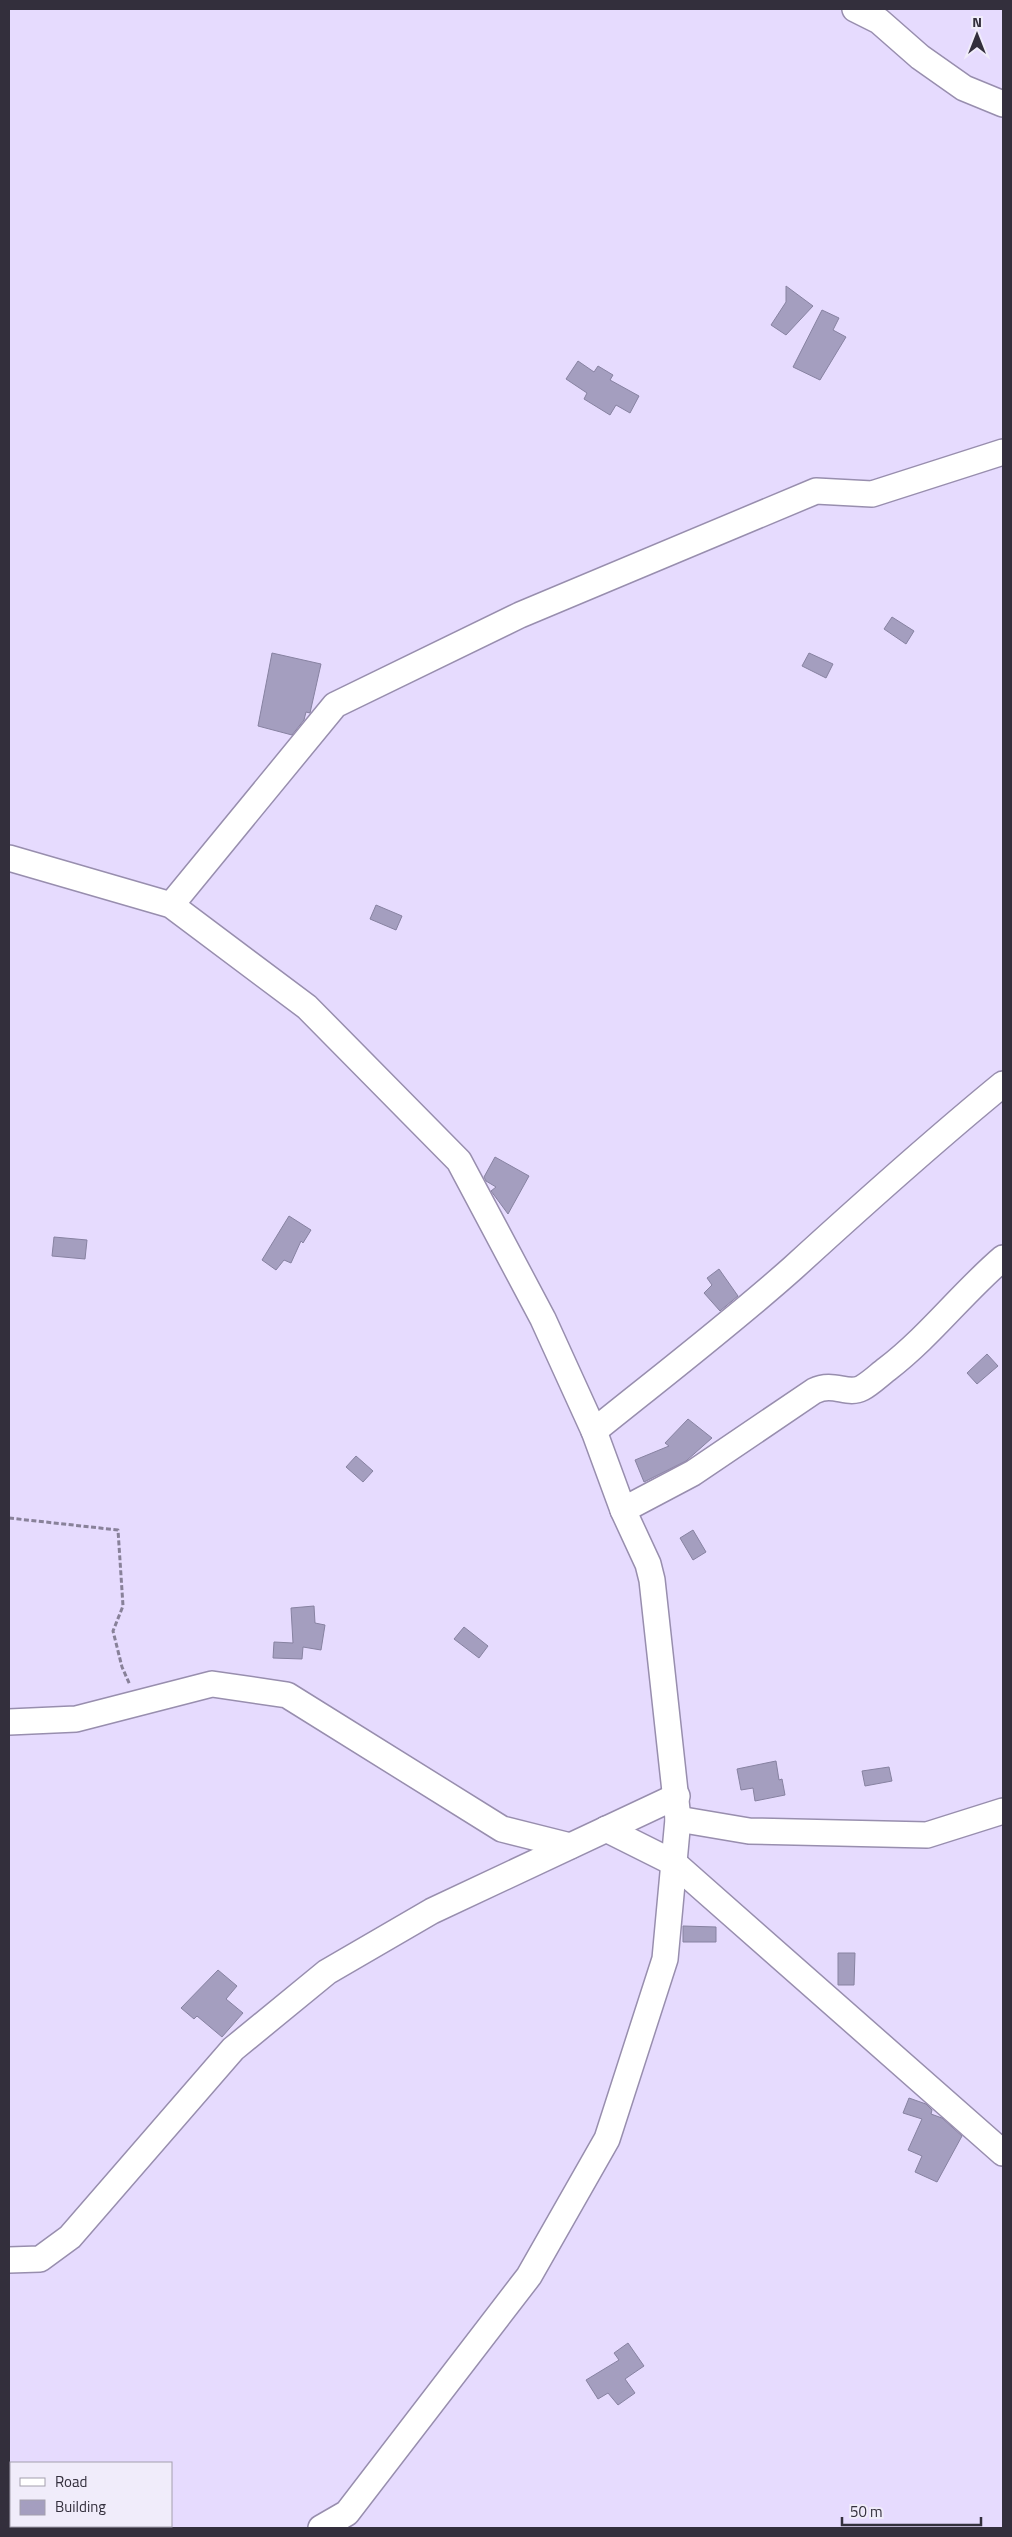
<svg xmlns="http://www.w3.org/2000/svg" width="1012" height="2537" viewBox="0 0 1012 2537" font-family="'Titillium Web',sans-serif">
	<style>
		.building { fill: #a49ebf; stroke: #8782a1 }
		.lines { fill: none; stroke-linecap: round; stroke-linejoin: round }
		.minor-casing { stroke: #988eae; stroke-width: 28 }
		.path { stroke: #888199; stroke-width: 3; stroke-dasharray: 5 2.5; stroke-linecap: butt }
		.minor { stroke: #fff; stroke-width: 25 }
	</style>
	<rect width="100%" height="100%" fill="#e6dbfe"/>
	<g class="building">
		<polygon points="786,286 813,306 786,335 771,325 786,302"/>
		<polygon points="822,310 839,318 833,330 846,337 820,380 793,367"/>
		<polygon points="578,361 594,372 598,366 613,375 610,380 639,396 630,413 616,405 610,415 584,399 587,393 566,379"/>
		<polygon points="892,617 914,631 906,644 884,629"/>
		<polygon points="272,653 321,664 310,713 306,712 304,720 292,735 258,726"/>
		<polygon points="809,653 833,664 826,678 802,666"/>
		<polygon points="376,905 402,916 396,930 370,919"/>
		<polygon points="495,1157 529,1176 508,1214 491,1191 496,1187 486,1181 484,1177"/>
		<polygon points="289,1216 311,1230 303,1243 301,1241 291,1263 284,1260 276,1270 262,1260"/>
		<polygon points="54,1237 87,1240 85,1259 52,1256"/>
		<polygon points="719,1269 738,1296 720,1311 704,1293 712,1285 707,1278"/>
		<polygon points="987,1354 998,1366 977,1384 967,1373"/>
		<polygon points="688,1419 712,1438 686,1461 644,1482 635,1460 669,1446 665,1443"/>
		<polygon points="356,1456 373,1471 363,1482 346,1467"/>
		<polygon points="693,1530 706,1552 693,1560 680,1538"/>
		<polygon points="314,1606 315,1623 325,1625 321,1650 303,1647 302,1659 273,1658 274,1642 293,1643 291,1608"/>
		<polygon points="464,1627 488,1646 479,1658 454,1639"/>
		<polygon points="776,1761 779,1780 782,1779 785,1795 755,1801 753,1788 741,1790 737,1769"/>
		<polygon points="889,1767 892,1781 865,1786 862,1771"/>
		<polygon points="683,1926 716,1927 716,1942 683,1942"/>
		<polygon points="838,1953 855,1953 854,1985 838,1985"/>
		<polygon points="218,1970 237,1986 226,1999 243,2013 222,2037 197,2016 194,2019 181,2008"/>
		<polygon points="909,2098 926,2104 932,2110 931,2114 942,2118 962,2136 937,2182 915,2172 922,2156 908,2150 922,2119 903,2113"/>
		<polygon points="628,2343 644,2366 625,2379 635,2393 618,2405 608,2393 598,2399 586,2380 619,2360 614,2353"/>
	</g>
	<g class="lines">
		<g class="minor-casing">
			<g id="minor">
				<polyline points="855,9 879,21 920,57 964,88 1003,104"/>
				<polyline points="9,858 171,905 307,1007 459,1161 543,1319 594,1431 623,1510 648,1564 652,1580 678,1819 665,1959 607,2139 529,2276 347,2513 321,2528"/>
				<polyline points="171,905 335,705 520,615 816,491 872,494 1003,452"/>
				<path d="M594,1431C661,1377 729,1325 793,1268C862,1205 931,1143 1003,1084"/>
				<path d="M623,1510L693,1473L814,1391C834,1381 847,1396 862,1388C871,1383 879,1375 887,1369C930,1336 962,1293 1003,1258"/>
				<polyline points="9,1722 76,1719 212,1684 287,1695 502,1829 570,1846"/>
				<polyline points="678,1819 749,1831 927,1835 1003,1811"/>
				<polyline points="606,1829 674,1863 1003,2153"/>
				<polyline points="9,2260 40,2259 70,2237 233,2049 327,1972 432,1911 677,1796"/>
			</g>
		</g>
		<polyline class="path" points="9,1518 118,1530 123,1606 113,1631 122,1667 130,1685"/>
		<use href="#minor" class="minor"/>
	</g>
	<rect width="1012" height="2537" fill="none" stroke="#332f3c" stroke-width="20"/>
	<rect x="10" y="2462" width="162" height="65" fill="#f0ecfa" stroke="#a4a0ae"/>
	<rect x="20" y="2478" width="25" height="8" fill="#ffffff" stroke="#a4a0ae"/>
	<text x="55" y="2487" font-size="15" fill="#332f3c">Road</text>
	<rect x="20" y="2500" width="25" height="15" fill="#a49ebf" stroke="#a4a0ae"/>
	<text x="55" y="2512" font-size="15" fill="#332f3c">Building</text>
	<g transform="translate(977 35)" stroke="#f0ecfa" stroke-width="4" paint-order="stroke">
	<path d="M0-4L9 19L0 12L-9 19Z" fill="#332f3c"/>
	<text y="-8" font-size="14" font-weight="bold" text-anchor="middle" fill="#332f3c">N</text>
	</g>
	<path d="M842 2517v8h139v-8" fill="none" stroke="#332f3c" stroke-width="2.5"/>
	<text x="850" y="2517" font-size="15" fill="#332f3c" stroke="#f0ecfa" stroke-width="4" paint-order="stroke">50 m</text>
</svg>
